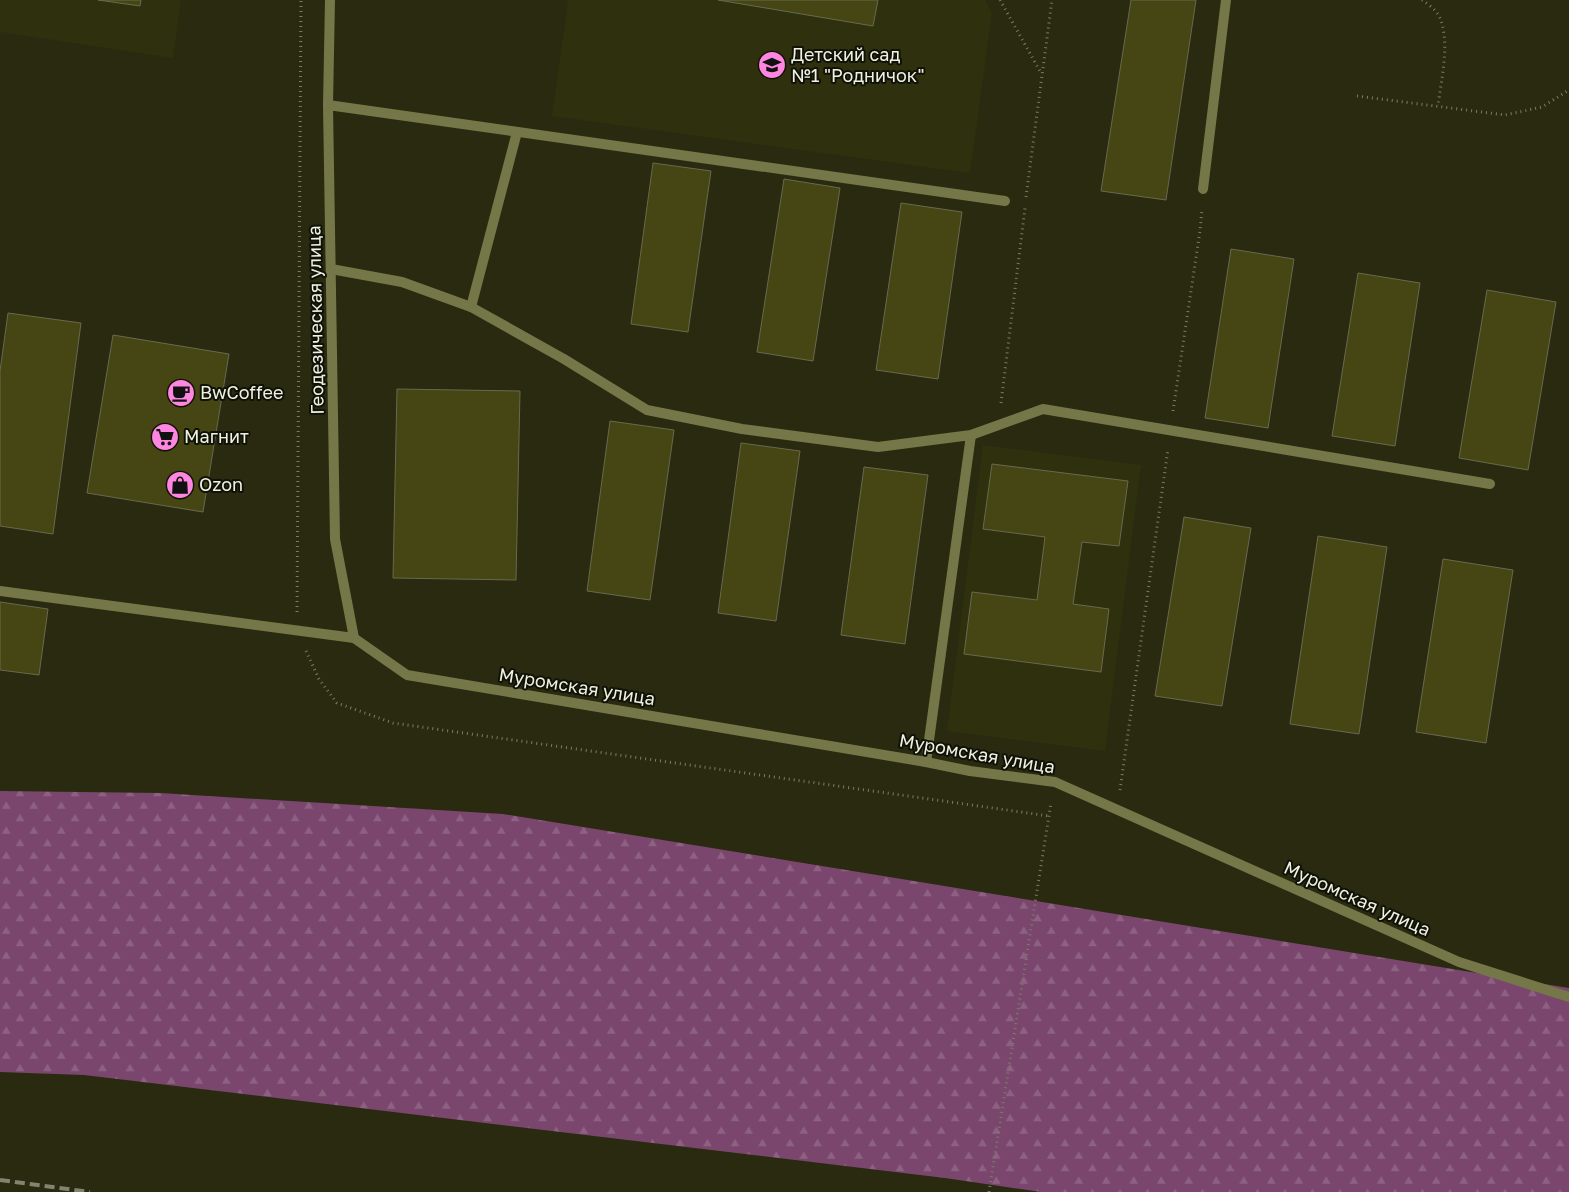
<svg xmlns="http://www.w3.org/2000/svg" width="1569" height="1192" viewBox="0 0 1569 1192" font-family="'Golos Text',sans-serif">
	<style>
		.built { fill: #2f300e }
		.forest { fill: url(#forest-firs) }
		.building { fill: #454613; stroke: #686a4e }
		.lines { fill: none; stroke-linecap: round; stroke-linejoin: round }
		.path { stroke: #7b7c66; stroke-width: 3; stroke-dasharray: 1 4; stroke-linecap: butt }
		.lane { stroke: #757748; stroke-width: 10 }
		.street { stroke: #757748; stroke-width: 10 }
		.rail { stroke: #83846f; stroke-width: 4; stroke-dasharray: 10 5; stroke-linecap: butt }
		.labels { text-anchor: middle; stroke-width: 4; stroke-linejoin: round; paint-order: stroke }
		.poi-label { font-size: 18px; fill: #eff1e1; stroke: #111207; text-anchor: start }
		.street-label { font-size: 18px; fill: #eff1e1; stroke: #111207 }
	</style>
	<defs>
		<pattern id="forest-firs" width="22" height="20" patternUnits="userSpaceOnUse" patternTransform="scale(1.25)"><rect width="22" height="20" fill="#7a466d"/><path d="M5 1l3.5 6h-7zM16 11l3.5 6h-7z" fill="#8d6182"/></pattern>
	</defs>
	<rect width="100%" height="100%" fill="#292a10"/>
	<g class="built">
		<polygon points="0,0 181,0 173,58 0,32"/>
		<polygon points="568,0 985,0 992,13 970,173 552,116"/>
		<polygon points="983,445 1141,465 1105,751 947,731"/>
	</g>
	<polygon class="forest" points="0,791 160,793 503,814 1569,988 1569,1192 1041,1192 945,1178 84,1075 0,1072"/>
	<g class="building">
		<polygon points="98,0 141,0 140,6"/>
		<polygon points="718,0 878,0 873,26"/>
		<polygon points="1131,0 1196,0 1166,200 1101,191"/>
		<polygon points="653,163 711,171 688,332 631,324"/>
		<polygon points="784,179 840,188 813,361 757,352"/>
		<polygon points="901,203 962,212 938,379 876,370"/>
		<polygon points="1231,249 1294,259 1268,428 1205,418"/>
		<polygon points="1358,273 1420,283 1395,446 1332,436"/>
		<polygon points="1487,290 1556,302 1528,470 1459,458"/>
		<polygon points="8,313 81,323 53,534 0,526 0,371"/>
		<polygon points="113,335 229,354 203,512 87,493"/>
		<polygon points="397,389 520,391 516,580 393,578"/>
		<polygon points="610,421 674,430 650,600 587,591"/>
		<polygon points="741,443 800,451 776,621 718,613"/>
		<polygon points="992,464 1128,481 1119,546 1082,542 1073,604 1109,609 1101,672 964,654 972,592 1037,600 1045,537 983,529"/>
		<polygon points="864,467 928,475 905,644 841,635"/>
		<polygon points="1184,517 1251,528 1222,706 1155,696"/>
		<polygon points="1318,536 1387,547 1359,734 1290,724"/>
		<polygon points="1443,559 1513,570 1486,743 1416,732"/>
		<polygon points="0,602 48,609 39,675 0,670"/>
	</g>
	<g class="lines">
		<g class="path">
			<polyline points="1000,0 1041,73"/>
			<path d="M1422,0C1428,4 1436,10 1439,16C1451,41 1441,80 1438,106"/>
			<polyline points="1357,96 1505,115 1542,107 1569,90"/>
			<polyline points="1026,197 1052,0"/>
			<polyline points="1001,403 1025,208"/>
			<polyline points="1173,411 1200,231 1202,209"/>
			<polyline points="297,612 301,0"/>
			<polyline points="306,651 319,679 337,703 393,723 1049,816"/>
			<polyline points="1120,790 1168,449"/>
			<polyline points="989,1192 1051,803"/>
		</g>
		<g class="lane">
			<polyline points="328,105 1005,201"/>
			<polyline points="1203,189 1226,0"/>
			<polyline points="331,269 402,282 471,307 564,359 647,410 742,429 878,447 971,435 926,762"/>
			<polyline points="471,307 517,132"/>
			<polyline points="971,435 1043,409 1490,484"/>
			<polyline points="0,591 354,638"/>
		</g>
		<polyline class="street" points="330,0 328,105 335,539 354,638 407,675 926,762 970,771 1055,782 1459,962 1569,997"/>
		<polyline class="rail" points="0,1180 90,1192"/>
	</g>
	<defs>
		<g id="school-disc" transform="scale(1.4375)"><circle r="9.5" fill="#fe86e0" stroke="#111207"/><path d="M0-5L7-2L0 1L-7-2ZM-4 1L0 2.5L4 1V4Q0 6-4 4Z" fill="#111"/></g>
		<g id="cafe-disc" transform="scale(1.4375)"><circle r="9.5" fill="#fe86e0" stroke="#111207"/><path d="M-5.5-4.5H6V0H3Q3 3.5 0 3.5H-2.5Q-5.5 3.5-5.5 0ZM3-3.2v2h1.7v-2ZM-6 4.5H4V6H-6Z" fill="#111"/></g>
		<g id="supermarket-disc" transform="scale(1.4375)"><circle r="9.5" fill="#fe86e0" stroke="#111207"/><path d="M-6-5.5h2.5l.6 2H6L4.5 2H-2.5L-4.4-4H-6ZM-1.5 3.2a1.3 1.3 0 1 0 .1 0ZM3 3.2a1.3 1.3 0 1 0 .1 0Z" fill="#111"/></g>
		<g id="shop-disc" transform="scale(1.4375)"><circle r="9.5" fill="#fe86e0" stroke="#111207"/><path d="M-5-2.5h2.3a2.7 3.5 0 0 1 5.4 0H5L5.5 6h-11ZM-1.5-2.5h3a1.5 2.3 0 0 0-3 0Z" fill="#111"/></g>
	</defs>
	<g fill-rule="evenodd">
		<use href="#school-disc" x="772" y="65"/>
		<use href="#cafe-disc" x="181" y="393"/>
		<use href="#supermarket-disc" x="165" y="437"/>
		<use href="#shop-disc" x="180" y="485"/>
	</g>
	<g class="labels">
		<g class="poi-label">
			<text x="791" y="61">Детский сад<tspan x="791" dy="21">№1 "Родничок"</tspan></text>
			<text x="200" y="399">BwCoffee</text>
			<text x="184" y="443">Магнит</text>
			<text x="199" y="491">Ozon</text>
		</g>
		<g class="street-label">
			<text transform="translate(316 320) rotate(-91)" y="6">Геодезическая улица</text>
			<text transform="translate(577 687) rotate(9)" y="6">Муромская улица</text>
			<text transform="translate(977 754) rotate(10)" y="6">Муромская улица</text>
			<text transform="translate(1357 899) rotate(24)" y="6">Муромская улица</text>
		</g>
	</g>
</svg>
